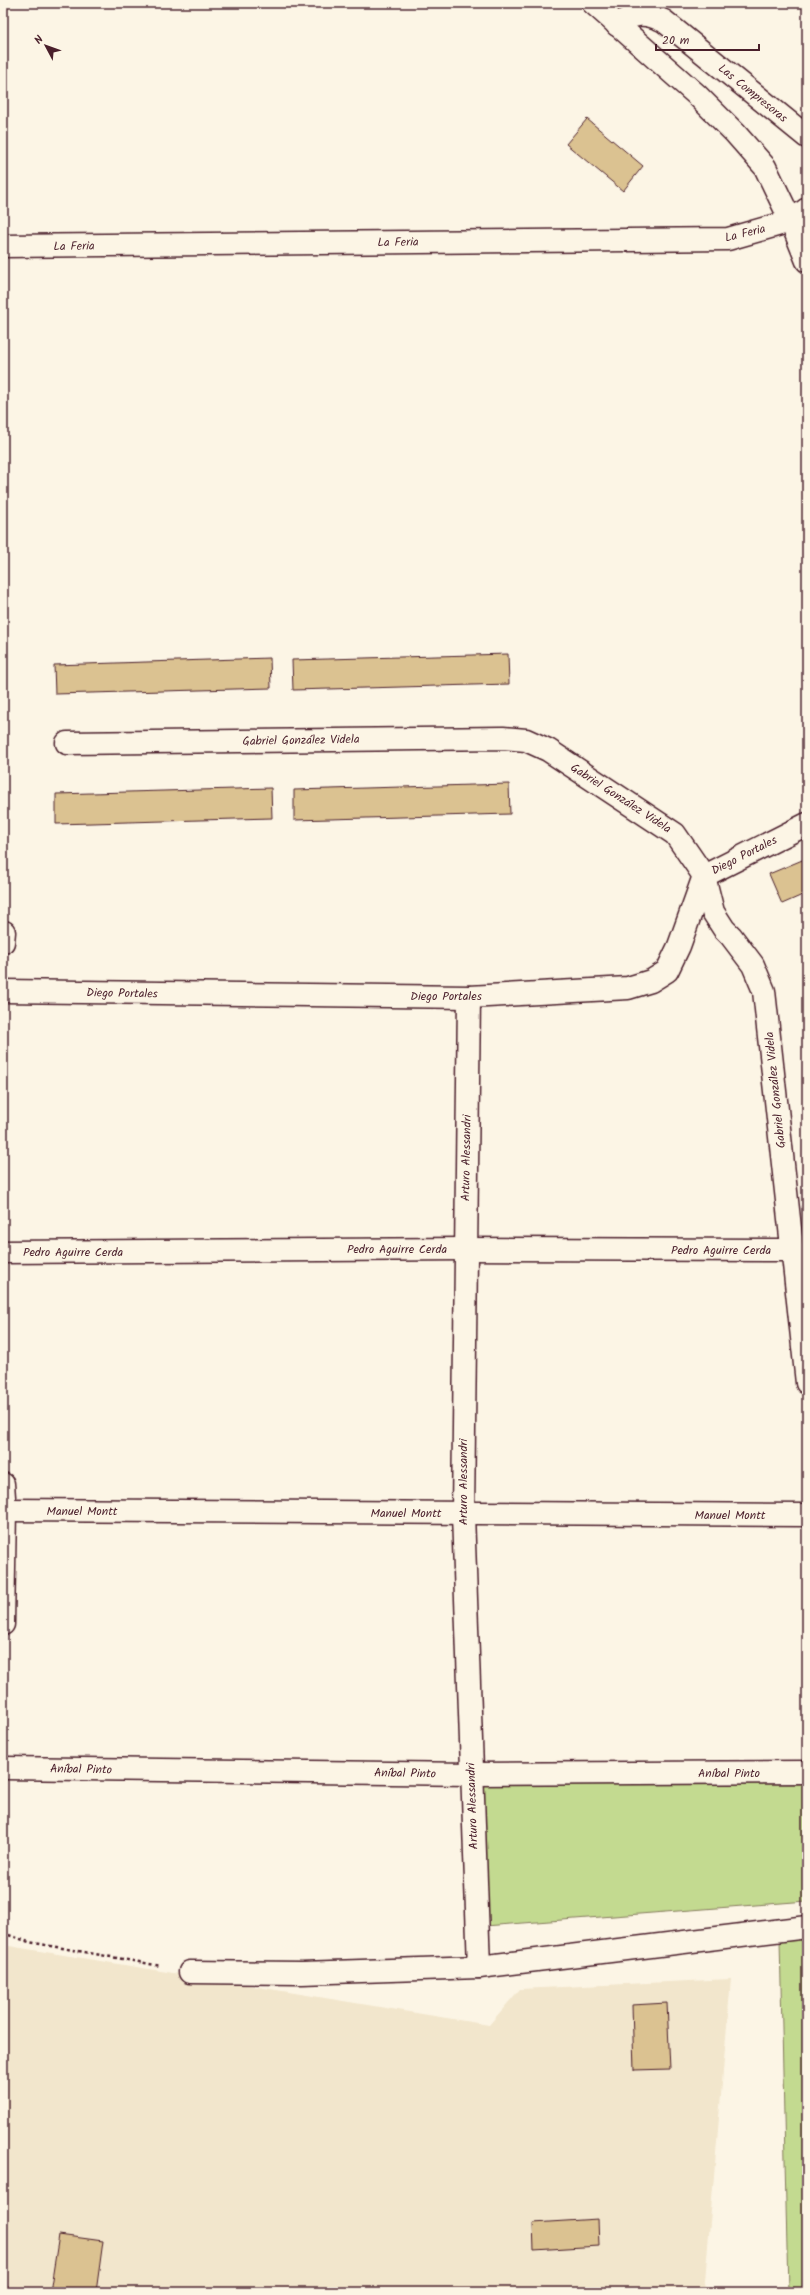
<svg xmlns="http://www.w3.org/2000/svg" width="810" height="2295" viewBox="0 0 810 2295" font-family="Kalam,sans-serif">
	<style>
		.built { fill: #f2e6cc }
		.green { fill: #c3da90; stroke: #867c5e }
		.building { fill: #dbc291; stroke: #4a1f2b }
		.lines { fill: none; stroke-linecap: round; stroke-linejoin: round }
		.minor-casing { stroke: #4a1f2b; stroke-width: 25 }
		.secondary-casing { stroke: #4a1f2b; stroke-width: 25 }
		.path { stroke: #4a1f2b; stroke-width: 2.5; stroke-dasharray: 3 3; stroke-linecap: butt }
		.minor { stroke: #fcf5e5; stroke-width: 22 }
		.secondary { stroke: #fcf5e5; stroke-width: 22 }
		.labels { text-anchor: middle; stroke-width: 3; stroke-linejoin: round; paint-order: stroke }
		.street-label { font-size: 12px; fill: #4a1f2b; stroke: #fcf5e5 }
	</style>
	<rect width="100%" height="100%" fill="#fcf5e5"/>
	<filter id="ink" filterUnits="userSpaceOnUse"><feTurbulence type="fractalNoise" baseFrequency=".025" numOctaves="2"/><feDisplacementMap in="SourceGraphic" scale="8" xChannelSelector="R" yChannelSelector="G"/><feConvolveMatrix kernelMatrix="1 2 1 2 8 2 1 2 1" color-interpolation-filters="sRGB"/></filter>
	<g filter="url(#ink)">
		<polygon class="built" points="3,1945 489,2025 520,1989 731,1979 704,2292 3,2292"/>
		<g class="green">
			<polygon points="484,1782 807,1784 807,1901 485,1926"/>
			<polygon points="780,1940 807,1940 807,2292 788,2292"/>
		</g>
		<g class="building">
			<polygon points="587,119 643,166 623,191 566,144"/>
			<polygon points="508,654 509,684 293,690 292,660"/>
			<polygon points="270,658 271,688 55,694 54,665"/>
			<polygon points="509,784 510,814 294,820 294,790"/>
			<polygon points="271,788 272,818 56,824 56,794"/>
			<polygon points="807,858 807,893 782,904 769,874"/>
			<polygon points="667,2003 670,2069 634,2070 632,2005"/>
			<polygon points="598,2219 599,2246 534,2250 533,2223"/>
			<polygon points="59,2235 103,2241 96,2292 50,2292"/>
		</g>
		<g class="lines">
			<g class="minor-casing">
				<g id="minor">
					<path d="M617,25C634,12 645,12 664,21L807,137"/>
					<polyline points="791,221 807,209"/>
					<polyline points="67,743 503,738 526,740 548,750 675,834 704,876 713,912 724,929 731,936 753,965 764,991 807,1383"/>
					<polyline points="3,942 4,932"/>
					<polyline points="3,991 469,997 628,988 651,981 667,971 679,946 704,876 807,824"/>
					<polyline points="469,997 463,1514 479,1967"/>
					<polyline points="3,1252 465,1249 791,1250"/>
					<polyline points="3,1484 5,1510 3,1624"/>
					<polyline points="5,1510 807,1515"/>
					<polyline points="3,1768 471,1774 807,1772"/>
					<polyline points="190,1972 302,1973 479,1967 807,1927"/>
				</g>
			</g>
			<g class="secondary-casing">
				<g id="secondary">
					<polyline points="593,3 697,95 735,133 765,167 791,221 807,261"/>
					<polyline points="3,246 728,239 791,221"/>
				</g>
			</g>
			<polyline class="path" points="3,1933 29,1942 161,1966"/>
			<use href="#minor" class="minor"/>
			<use href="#secondary" class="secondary"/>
		</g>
	</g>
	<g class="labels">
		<g class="street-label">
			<text transform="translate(753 93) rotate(39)" y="4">Las Compresoras</text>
			<text transform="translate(745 233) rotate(-14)" y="4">La Feria</text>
			<text transform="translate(398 242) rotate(-1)" y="4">La Feria</text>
			<text transform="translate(74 246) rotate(-1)" y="4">La Feria</text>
			<text transform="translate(301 740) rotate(-1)" y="4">Gabriel González Videla</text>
			<text transform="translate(621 798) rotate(33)" y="4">Gabriel González Videla</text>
			<text transform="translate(744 855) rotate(-27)" y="4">Diego Portales</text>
			<text transform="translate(122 993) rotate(1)" y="4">Diego Portales</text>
			<text x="446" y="1000">Diego Portales</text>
			<text transform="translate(775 1090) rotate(-96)" y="4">Gabriel González Videla</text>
			<text transform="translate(466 1158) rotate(-89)" y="4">Arturo Alessandri</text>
			<text x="397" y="1253">Pedro Aguirre Cerda</text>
			<text x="721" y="1254">Pedro Aguirre Cerda</text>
			<text x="73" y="1256">Pedro Aguirre Cerda</text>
			<text transform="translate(463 1482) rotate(-90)" y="4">Arturo Alessandri</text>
			<text x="82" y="1515">Manuel Montt</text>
			<text x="406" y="1517">Manuel Montt</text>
			<text x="730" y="1519">Manuel Montt</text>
			<text transform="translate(81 1769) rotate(1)" y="4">Aníbal Pinto</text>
			<text transform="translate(405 1773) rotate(1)" y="4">Aníbal Pinto</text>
			<text x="729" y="1777">Aníbal Pinto</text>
			<text transform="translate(472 1806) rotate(-92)" y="4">Arturo Alessandri</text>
		</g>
	</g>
	<rect width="810" height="2295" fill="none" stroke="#fcf5e5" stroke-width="16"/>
	<rect x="8" y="8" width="794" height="2279" fill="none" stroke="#4a1f2b" stroke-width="1.5" filter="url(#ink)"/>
	<g transform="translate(46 46) rotate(311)" stroke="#fcf5e5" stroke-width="3" paint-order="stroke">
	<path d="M0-3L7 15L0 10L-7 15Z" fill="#4a1f2b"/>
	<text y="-6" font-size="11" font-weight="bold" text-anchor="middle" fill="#4a1f2b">N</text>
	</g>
	<path d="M656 44v6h103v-6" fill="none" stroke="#4a1f2b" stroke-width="2"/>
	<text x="662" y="44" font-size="12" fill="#4a1f2b" stroke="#fcf5e5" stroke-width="3" paint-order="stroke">20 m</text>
</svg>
